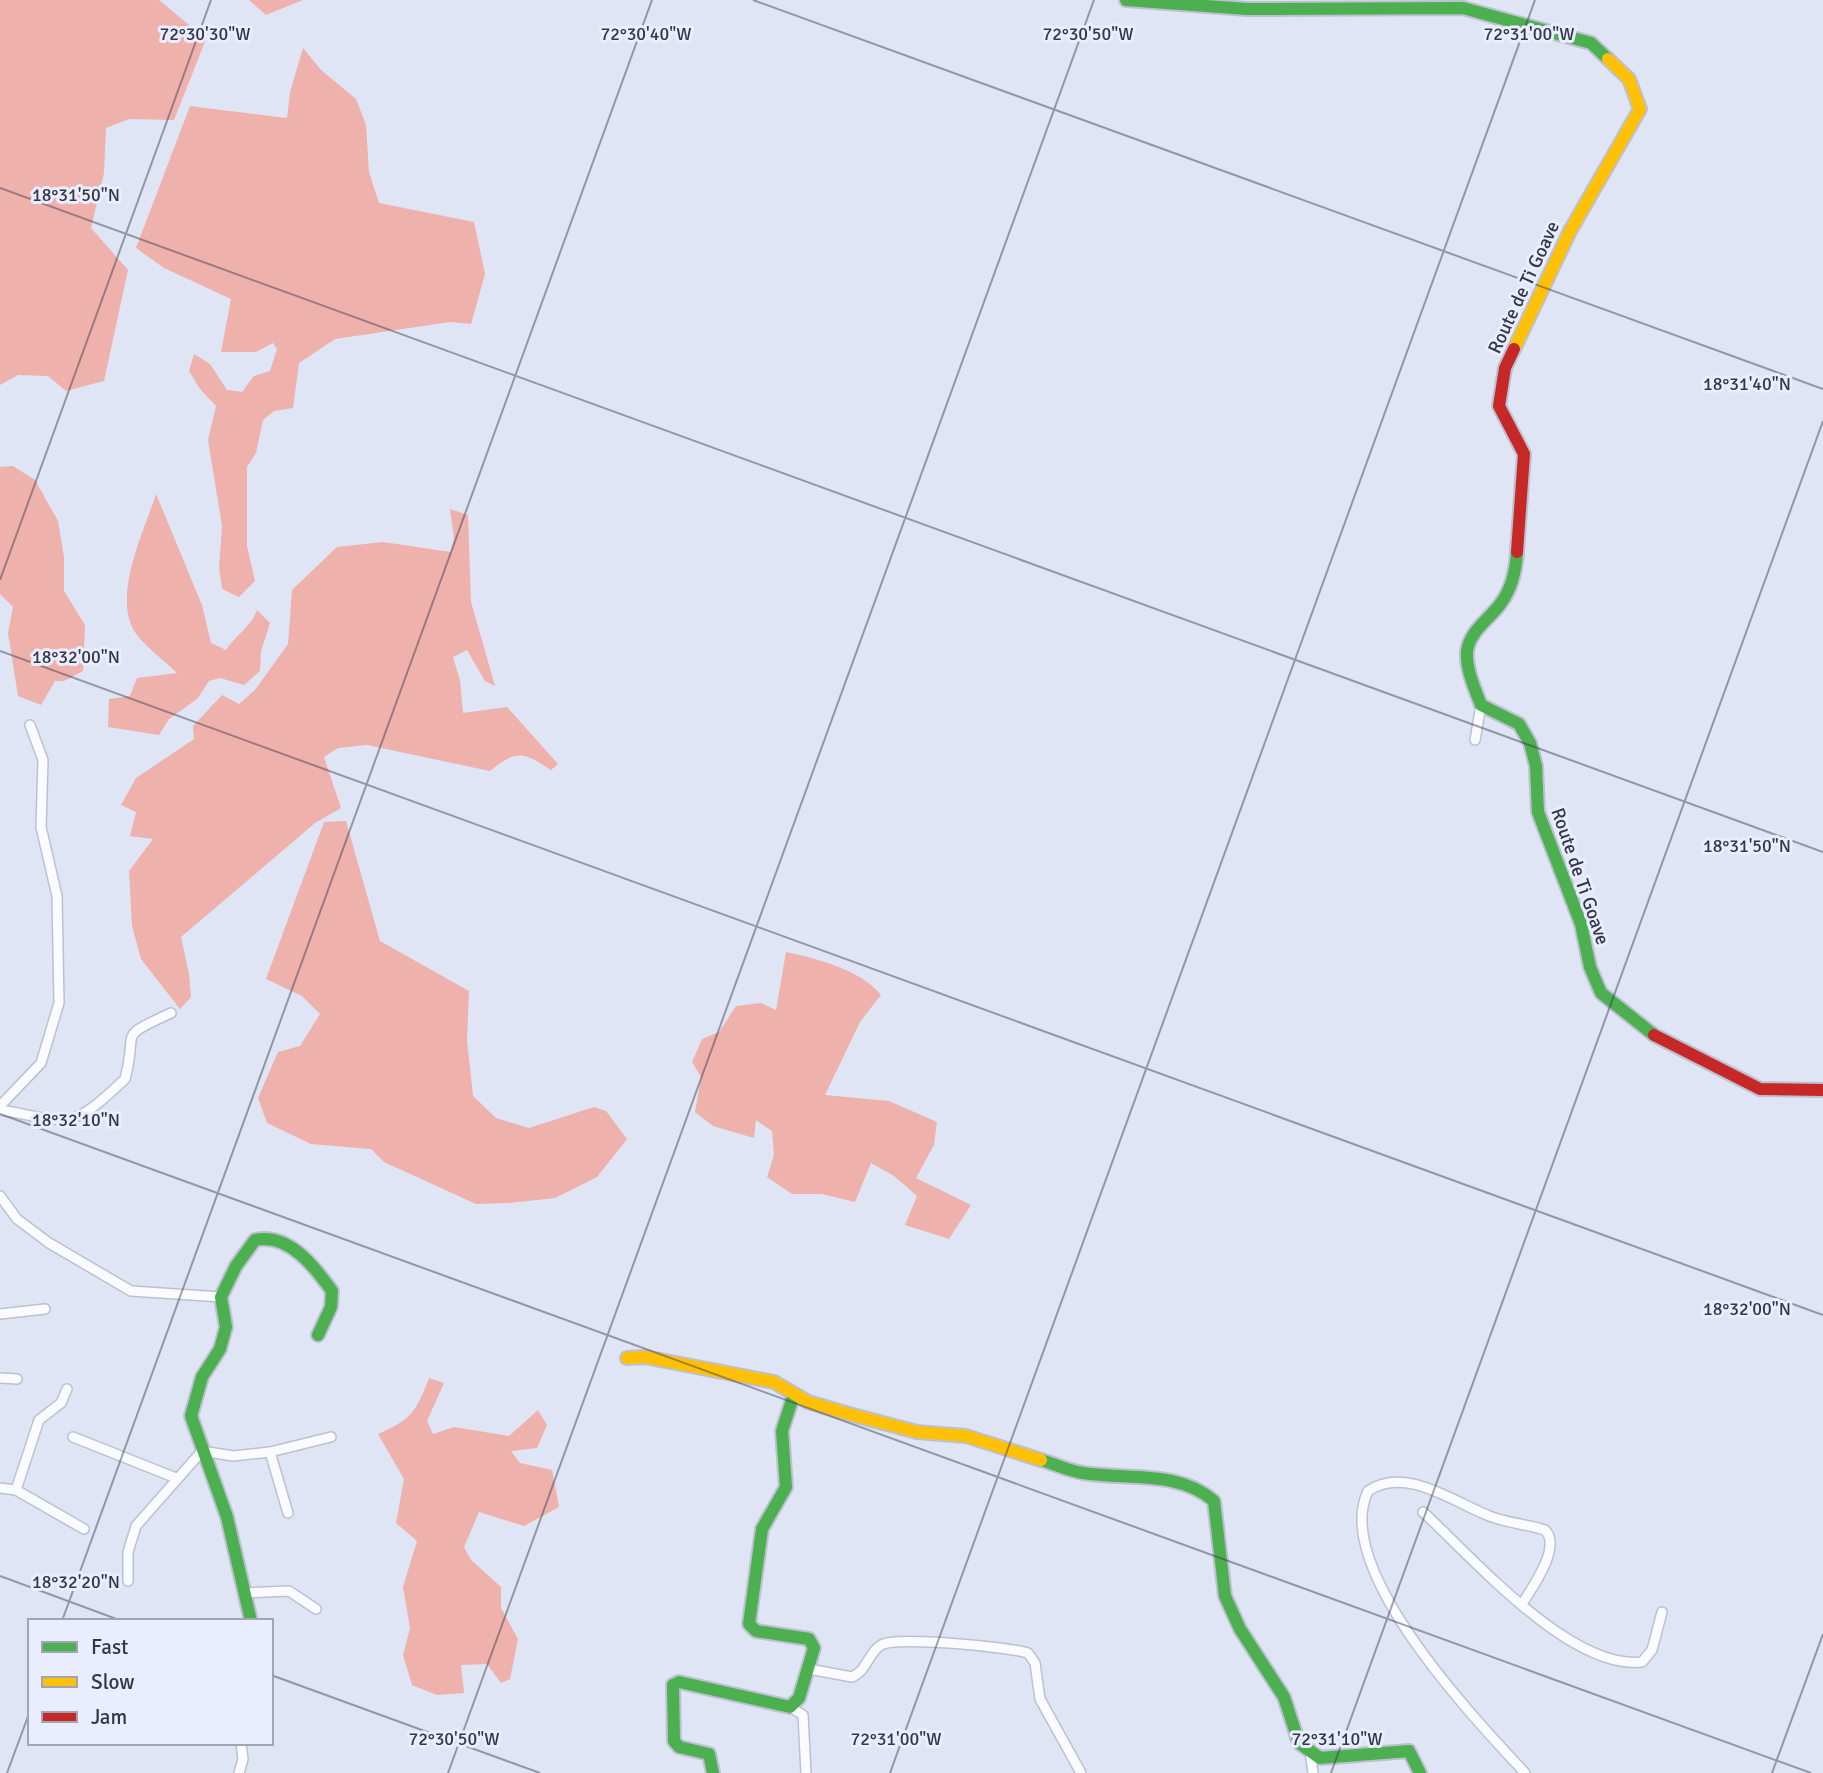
<svg xmlns="http://www.w3.org/2000/svg" width="1823" height="1773" viewBox="0 0 1823 1773" font-family="Signika,sans-serif">
	<style>
		.forest { fill: #eeb1ab }
		.lines { fill: none; stroke-linecap: round; stroke-linejoin: round }
		.street-casing { stroke: #bcc1d0; stroke-width: 12 }
		.fast-casing { stroke: #bcc1d0; stroke-width: 16 }
		.slow-casing { stroke: #bcc1d0; stroke-width: 16 }
		.jam-casing { stroke: #bcc1d0; stroke-width: 16 }
		.street { stroke: #fafbfe; stroke-width: 9 }
		.fast { stroke: #4caf50; stroke-width: 12 }
		.slow { stroke: #ffc107; stroke-width: 12 }
		.jam { stroke: #c62828; stroke-width: 12 }
		.ticks { fill: none; stroke: #333746; stroke-width: 2; stroke-opacity: 0.45 }
		.labels { text-anchor: middle; stroke-width: 6; stroke-linejoin: round; paint-order: stroke }
		.street-label { font-size: 19px; fill: #333746; stroke: #e9edfd }
		.ticks-label { font-size: 18px; text-anchor: middle; fill: #333746; stroke: #e9edfd; stroke-width: 6; stroke-linejoin: round; paint-order: stroke }
	</style>
	<rect width="100%" height="100%" fill="#dfe5f5"/>
	<g class="forest">
		<polygon points="0,0 159,0 206,39 174,120 129,119 106,128 104,173 91,228 128,270 104,381 66,391 48,376 18,375 0,385"/>
		<polygon points="249,0 303,0 266,15"/>
		<polygon points="303,48 321,70 356,99 366,125 369,172 379,203 474,222 485,274 471,324 450,322 335,339 299,363 293,408 274,411 263,420 256,453 247,467 247,546 255,581 239,597 222,589 219,567 222,526 208,440 216,406 200,389 189,371 194,354 210,364 227,390 242,392 254,376 270,371 277,349 273,343 256,352 221,352 231,299 164,268 136,248 190,106 287,118 290,92"/>
		<polygon points="13,466 35,480 58,521 64,557 64,591 85,625 83,671 64,681 55,681 41,705 18,696 8,633 13,607 0,594 0,467"/>
		<path d="M156,494L202,605L211,643L226,650C236,635 251,627 257,610L270,623L261,651L260,671L244,685L220,678L209,681L197,699L169,719L159,735L108,727L109,699L130,696L137,678L177,673C164,660 148,649 137,635C110,599 144,532 156,494Z"/>
		<path d="M450,509L468,515L471,602L495,686L485,681L467,650L453,657L460,680L463,713L507,707L558,764L551,770C523,752 517,749 490,771L367,745L338,748L324,757L341,808L315,823L181,937L189,974L191,997L180,1009L141,959L132,926L129,871L153,839L130,836L136,812L121,805L136,778L194,739L193,726L222,695L239,704L255,690L288,644L292,590L337,547L383,542L451,552L454,538Z"/>
		<polygon points="346,821 380,941 469,991 467,1040 473,1096 496,1118 529,1128 594,1107 606,1111 627,1139 597,1177 555,1198 509,1203 476,1204 384,1162 371,1149 311,1144 267,1123 258,1098 278,1052 300,1046 320,1014 302,996 266,979 324,822"/>
		<path d="M786,952C817,959 860,969 881,995L860,1022L825,1095L889,1101L937,1122L934,1145L916,1178L971,1205L949,1239L905,1225L917,1196L894,1176L871,1163L855,1202L822,1194H792L767,1177L774,1155L772,1131L756,1120L754,1138L713,1126L695,1112L701,1077L692,1062L702,1039L719,1032L736,1006L761,1003L776,1010Z"/>
		<path d="M429,1378L444,1383L427,1421L433,1434L454,1427L509,1436L538,1410L547,1425L537,1448L511,1451L520,1463L552,1470L559,1507L524,1526L479,1512L464,1547L471,1560L501,1587V1608L518,1639L510,1679L501,1683L487,1664L461,1665L464,1693L437,1695L412,1685L403,1655L410,1628L403,1587L417,1541L396,1523L404,1479L378,1434C412,1419 416,1412 429,1378Z"/>
	</g>
	<g class="lines">
		<g class="street-casing">
			<g id="street">
				<polyline points="1475,740 1481,705"/>
				<polyline points="0,1106 41,1063 59,1003 57,896 41,827 43,760 30,725"/>
				<path d="M0,1110C72,1122 69,1132 125,1079C139,1029 114,1039 171,1013"/>
				<polyline points="0,1196 17,1219 49,1243 131,1291 221,1297"/>
				<polyline points="0,1314 45,1309"/>
				<polyline points="0,1378 17,1379"/>
				<polyline points="73,1437 176,1478"/>
				<polyline points="270,1452 331,1437"/>
				<polyline points="0,1488 16,1490 84,1529"/>
				<polyline points="16,1490 39,1420 61,1403 67,1389"/>
				<path d="M1423,1512C1473,1558 1570,1670 1642,1662L1652,1650L1662,1612"/>
				<polyline points="128,1581 128,1552 136,1526 202,1451 233,1456 270,1452 288,1513"/>
				<polyline points="245,1593 289,1591 316,1609"/>
				<path d="M1522,1604C1532,1588 1562,1547 1545,1530C1526,1524 1505,1523 1487,1515C1452,1501 1405,1466 1368,1491C1331,1569 1475,1719 1525,1773"/>
				<path d="M809,1669L852,1677C867,1671 868,1653 881,1645C896,1636 1009,1647 1028,1653L1035,1663L1040,1699L1081,1773"/>
				<polyline points="790,1707 803,1715 806,1773"/>
				<polyline points="1310,1751 1313,1773"/>
				<polyline points="239,1773 243,1759 241,1743"/>
			</g>
		</g>
		<g class="fast-casing">
			<g id="fast">
				<polyline points="1126,0 1247,9 1463,8 1591,43 1608,59"/>
				<path d="M1517,552C1516,569 1512,588 1501,603C1490,619 1469,631 1467,652C1466,670 1475,689 1481,705L1519,724L1530,743L1536,766L1538,812L1581,924L1590,967L1601,993L1654,1035"/>
				<path d="M1041,1460C1055,1464 1069,1471 1083,1473C1128,1480 1178,1470 1214,1501L1225,1596L1240,1629L1284,1697L1299,1743L1320,1758L1409,1751L1420,1773"/>
				<path d="M251,1621L227,1517L191,1416L202,1377L220,1349L226,1327L221,1297L236,1266L255,1240C289,1233 314,1266 332,1291L331,1307L318,1335"/>
				<polyline points="713,1773 709,1754 679,1747 674,1741 673,1685 679,1682 790,1707 799,1698 814,1648 809,1639 756,1631 749,1624 762,1529 786,1487 782,1431 794,1394"/>
			</g>
		</g>
		<g class="slow-casing">
			<g id="slow">
				<polyline points="1514,349 1570,231 1640,109 1629,79 1608,59"/>
				<polyline points="627,1358 645,1357 774,1382 808,1402 849,1414 917,1432 966,1436 1041,1460"/>
			</g>
		</g>
		<g class="jam-casing">
			<g id="jam">
				<polyline points="1514,349 1505,368 1499,406 1524,454 1517,552"/>
				<polyline points="1654,1035 1760,1089 1823,1090"/>
			</g>
		</g>
		<use href="#street" class="street"/>
		<use href="#fast" class="fast"/>
		<use href="#slow" class="slow"/>
		<use href="#jam" class="jam"/>
	</g>
	<path class="ticks" d="M753,0L1823,389M0,188L1823,852M0,580L211,0M0,651L1823,1315M0,1114L1811,1773M0,1576L122,1621M62,1621L652,0M271,1675L540,1773M7,1773L30,1711M448,1773L1094,0M890,1773L1535,0M1331,1773L1823,421M1772,1773L1823,1634"/>
	<g class="labels">
		<g class="street-label">
			<text transform="translate(1523 287) rotate(-65)" y="7">Route de Ti Goave</text>
			<text transform="translate(1581 876) rotate(71)" y="7">Route de Ti Goave</text>
		</g>
	</g>
	<g class="ticks-label">
		<text x="205" y="40">72°30'30"W</text>
		<text x="646" y="40">72°30'40"W</text>
		<text x="1088" y="40">72°30'50"W</text>
		<text x="1529" y="40">72°31'00"W</text>
		<text x="76" y="201">18°31'50"N</text>
		<text x="1747" y="390">18°31'40"N</text>
		<text x="76" y="663">18°32'00"N</text>
		<text x="1747" y="852">18°31'50"N</text>
		<text x="76" y="1126">18°32'10"N</text>
		<text x="1747" y="1315">18°32'00"N</text>
		<text x="76" y="1588">18°32'20"N</text>
		<text x="454" y="1745">72°30'50"W</text>
		<text x="896" y="1745">72°31'00"W</text>
		<text x="1337" y="1745">72°31'10"W</text>
	</g>
	<rect x="28" y="1619" width="245" height="126" fill="#e9edfd" stroke="#a0a4b4" stroke-width="2"/>
	<rect x="42" y="1642" width="35" height="10" fill="#4caf50" stroke="#a0a4b4" stroke-width="2"/>
	<text x="91" y="1654" font-size="21" fill="#333746">Fast</text>
	<rect x="42" y="1677" width="35" height="10" fill="#ffc107" stroke="#a0a4b4" stroke-width="2"/>
	<text x="91" y="1689" font-size="21" fill="#333746">Slow</text>
	<rect x="42" y="1712" width="35" height="10" fill="#c62828" stroke="#a0a4b4" stroke-width="2"/>
	<text x="91" y="1724" font-size="21" fill="#333746">Jam</text>
</svg>
